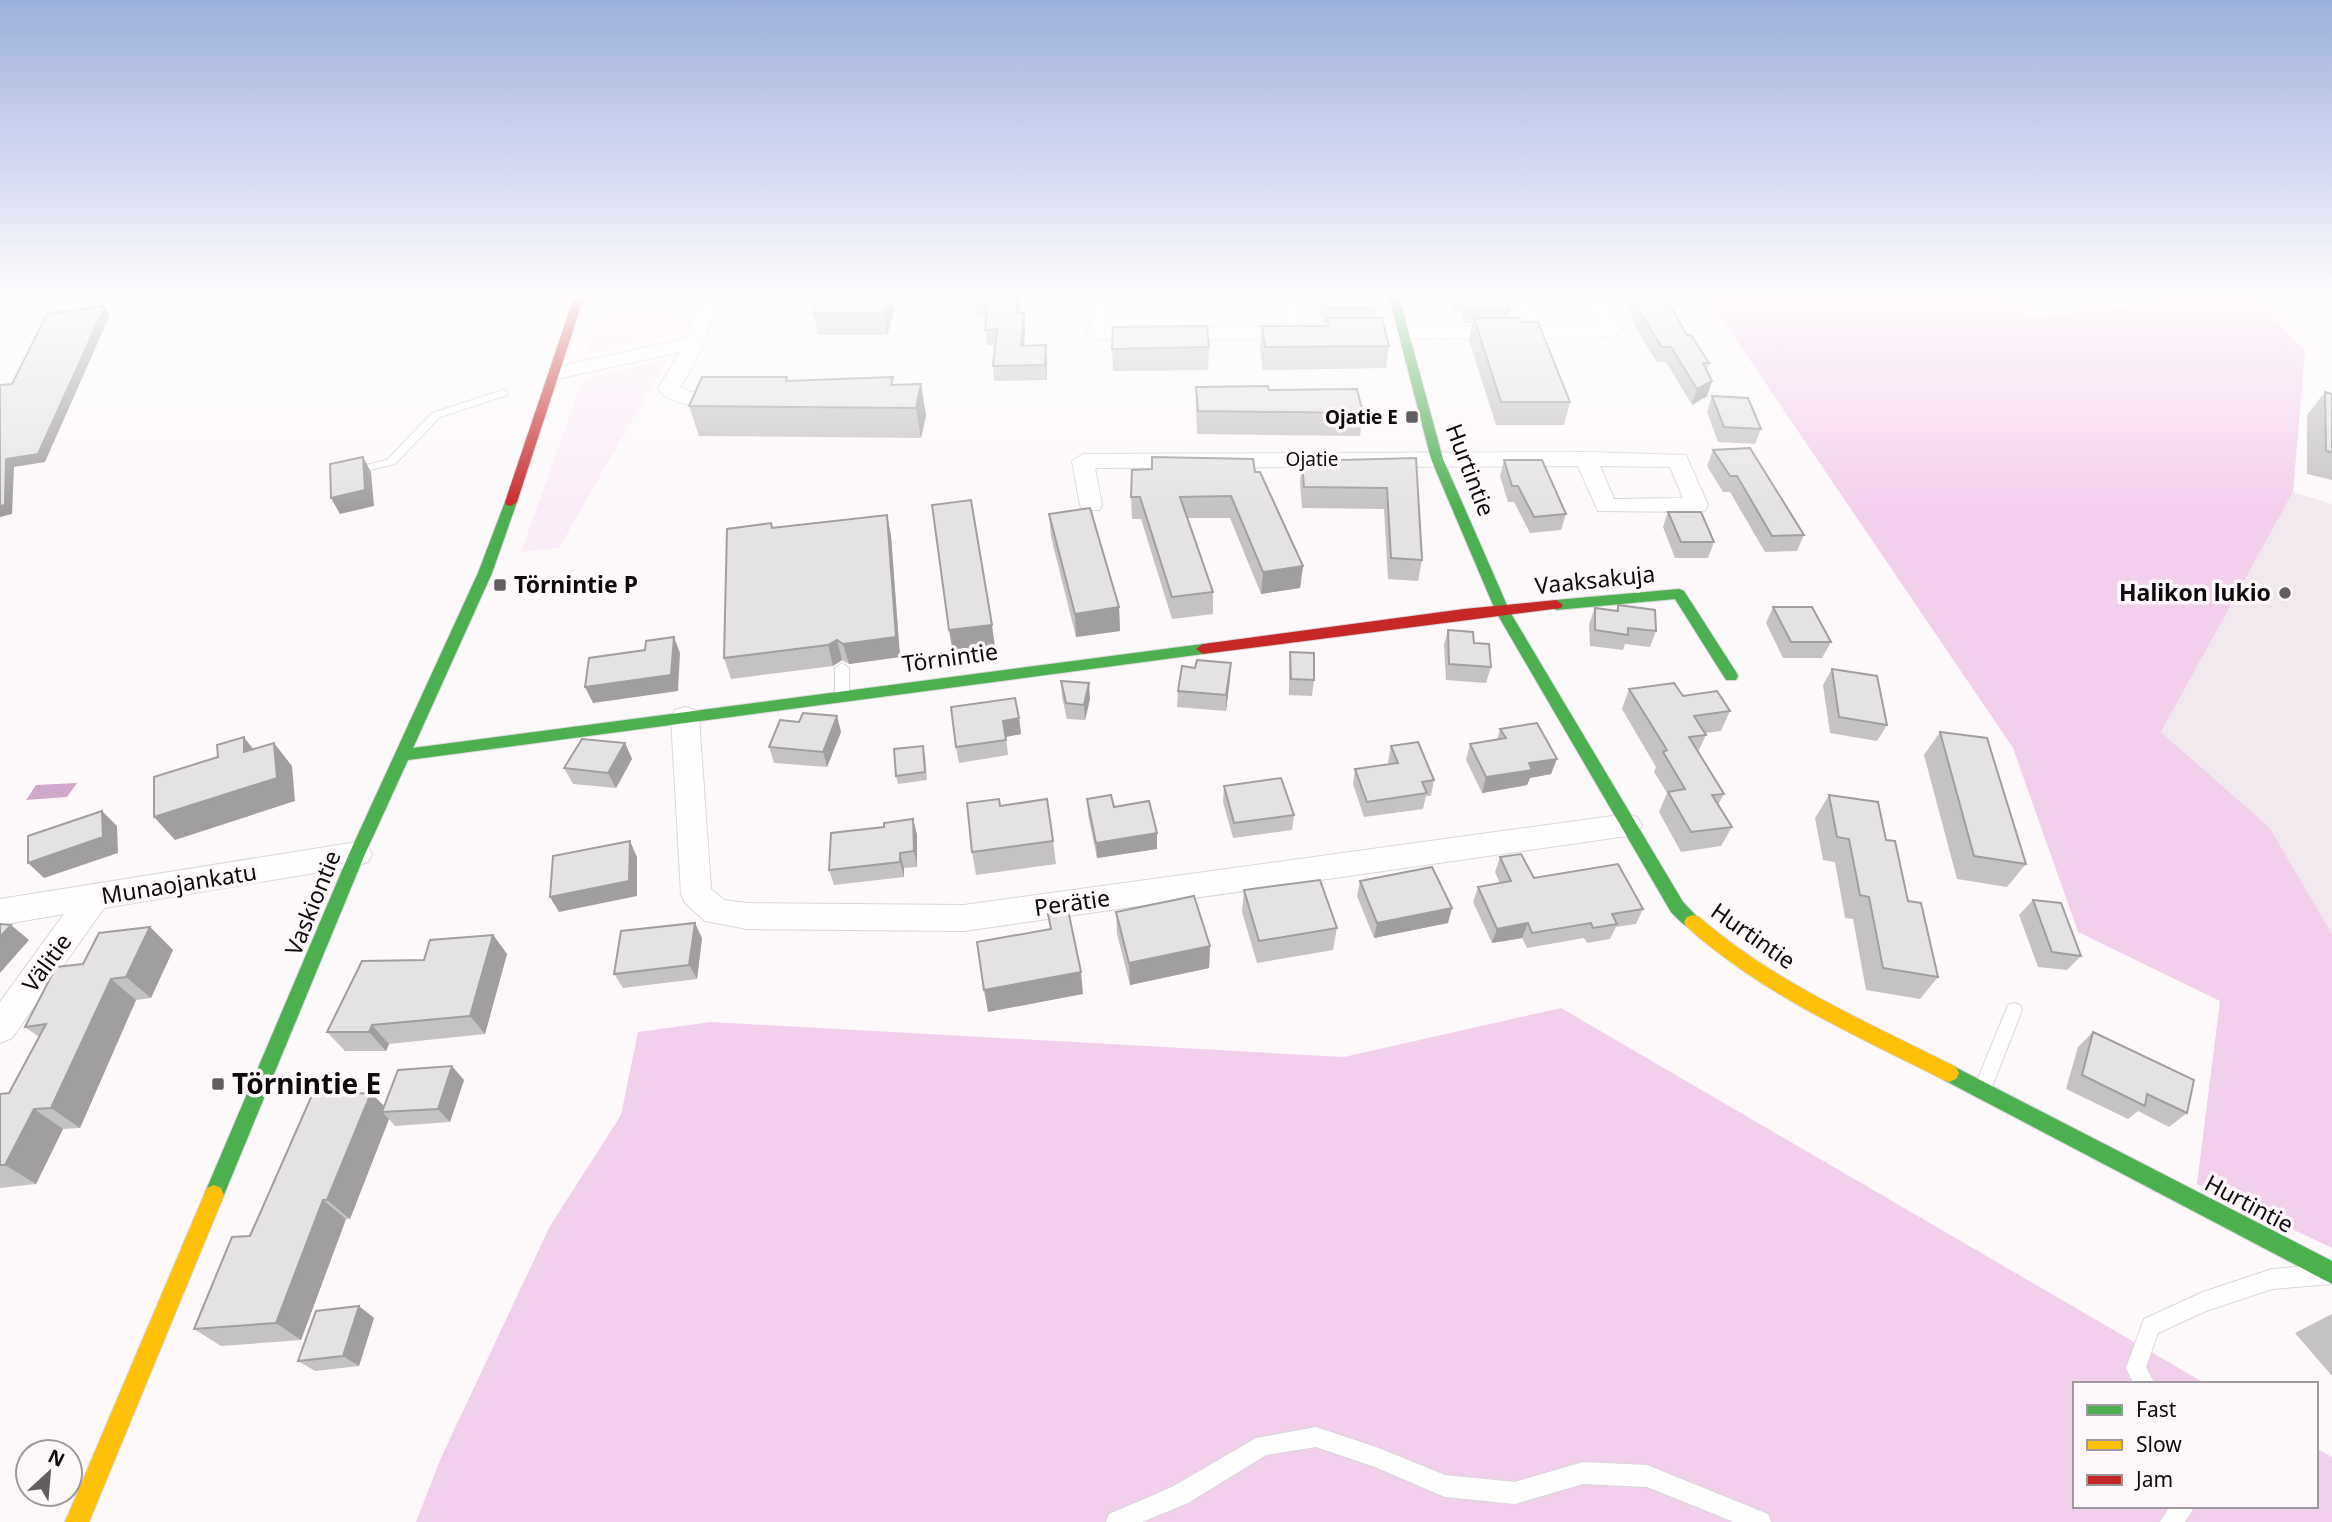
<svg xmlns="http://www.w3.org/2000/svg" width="2332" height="1522" viewBox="0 0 2332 1522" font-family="'Noto Sans',sans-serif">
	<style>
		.built { fill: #f1e8ee }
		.green { fill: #fbedf8 }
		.forest { fill: #f2d0ec }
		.water { fill: #d1a8ca }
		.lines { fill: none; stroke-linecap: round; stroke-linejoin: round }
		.lane-casing { stroke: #d9d7d9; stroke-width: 2 }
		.street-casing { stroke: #d9d7d9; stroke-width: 2 }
		.fast-casing { stroke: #d9d7d9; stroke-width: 2 }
		.slow-casing { stroke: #d9d7d9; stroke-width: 2 }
		.jam-casing { stroke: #d9d7d9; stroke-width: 2 }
		.lane { fill: #fffefe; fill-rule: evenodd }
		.street { fill: #fffefe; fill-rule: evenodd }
		.fast { fill: #4caf50; fill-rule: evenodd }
		.slow { fill: #ffc107; fill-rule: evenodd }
		.jam { fill: #c62828; fill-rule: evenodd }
		.wall { fill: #c5c2c4 }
		.shaded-wall { fill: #a09ea0 }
		.building { fill: #e5e2e4; stroke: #a09ea0; stroke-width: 2 }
		.poi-dot { fill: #615e60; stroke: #fef8fc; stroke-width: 2.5 }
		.labels { text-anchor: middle; stroke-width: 7; stroke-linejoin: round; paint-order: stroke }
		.far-poi-label { font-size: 19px; font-weight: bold; fill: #0d0b0d; stroke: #fef8fc; text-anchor: end }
		.far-street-label { font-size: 19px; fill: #0d0b0d; stroke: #fef8fc }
		.street-label { font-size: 23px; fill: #0d0b0d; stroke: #fef8fc }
		.poi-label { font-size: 23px; font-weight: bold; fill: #0d0b0d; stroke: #fef8fc; text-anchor: start }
		.near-poi-label { font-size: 28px; font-weight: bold; fill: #0d0b0d; stroke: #fef8fc; text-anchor: start }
	</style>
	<rect width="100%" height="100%" fill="#fdf9fb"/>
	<polygon class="built" points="2293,492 2332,504 2332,934 2270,828 2161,732"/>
	<g class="green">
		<polygon points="602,297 692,297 676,334 586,354"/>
		<polygon points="666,360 559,548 521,552 583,379"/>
	</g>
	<g class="forest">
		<polygon points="1707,297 2001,297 2030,318 2206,297 2255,297 2305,351 2293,492 2161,732 2270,828 2332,934 2332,1248 2197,1184 2220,1001 2078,932 2013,748"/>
		<polygon points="1561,1008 2206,1384 2075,1384 2075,1506 2316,1506 2316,1448 2332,1457 2332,1522 416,1522 440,1460 550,1226 621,1115 638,1032 711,1022 1344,1057"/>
	</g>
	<polygon class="water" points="77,783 67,797 26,800 36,785"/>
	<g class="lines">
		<g class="lane-casing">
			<g id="lane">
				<polygon points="503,390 507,391 507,395 440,417 395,464 353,474 347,471 349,469 387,460 432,413"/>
				<polygon points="842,663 849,668 849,696 842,701 835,696 835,668"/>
				<polygon points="2014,1003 2020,1005 2022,1010 1990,1092 1984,1094 1978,1092 1975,1086 2006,1010 2008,1005"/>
				<polygon points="2332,1264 2332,1284 2272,1289 2206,1311 2158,1333 2146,1367 2155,1384 2134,1384 2126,1368 2144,1319 2203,1292 2272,1269"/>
				<polygon points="1316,1427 1376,1447 1445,1475 1515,1482 1583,1462 1647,1465 1768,1514 1771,1522 1734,1522 1647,1487 1583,1484 1515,1504 1445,1497 1375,1467 1316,1447 1266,1455 1188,1503 1142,1522 1106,1522 1109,1514 1172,1487 1256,1438"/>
				<polygon points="2170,1506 2195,1506 2185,1522 2160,1522"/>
			</g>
		</g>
		<g class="street-casing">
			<g id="street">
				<path d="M702,297H720L696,361L680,387L691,392L739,394L742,398L739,402C717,408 673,409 658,389L680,352L556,379L546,373L556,367L685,339Z"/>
				<path d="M1095,297H1294L1303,328L1309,333L1299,339H1097L1087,333ZM1111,305L1280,307L1283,327H1108Z"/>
				<polygon points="1515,297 1533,297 1540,326 1599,325 1585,297 1603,297 1622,331 1612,337 1350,339 1340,333 1350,327 1521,326"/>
				<polygon points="2107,297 2148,297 2146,301 2107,304"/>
				<polygon points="2317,297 2332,297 2332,306"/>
				<path d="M1586,452L1686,455L1708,505L1705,510L1697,512L1598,511L1578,466L1095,468L1102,505L1099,510H1083L1080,505L1072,461L1083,454ZM1600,466L1670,467L1683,498L1614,499Z"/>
				<polygon points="685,707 695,710 699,717 711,889 724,900 747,903 964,905 1627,814 1637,817 1642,825 1637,833 1627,836 964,931 747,929 705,921 685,903 681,894 671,717 675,710"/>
				<polygon points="357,842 368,846 372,854 368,862 357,866 104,908 12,1038 0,1043 0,1002 64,914 0,925 0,899"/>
			</g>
		</g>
		<g class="fast-casing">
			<g id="fast">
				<path d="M1389,297H1399L1443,459L1510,612L1683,902L1702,922L1699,927C1687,931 1679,920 1671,912L1496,612L1431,459Z"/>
				<polygon points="511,498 517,502 492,573 413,748 1203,644 1210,649 1203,654 408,760 365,854 221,1202 214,1205 207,1202 204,1195 349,854 478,573 505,502"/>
				<polygon points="1679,589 1684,591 1736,672 1738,676 1736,680 1726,680 1675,599 1556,610 1549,605 1556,600"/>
				<polygon points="1949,1064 2332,1261 2332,1284 1942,1079 1939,1073 1942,1067"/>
			</g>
		</g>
		<g class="slow-casing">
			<g id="slow">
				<path d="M1693,915L1699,917C1775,983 1867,1022 1956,1067L1959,1073L1956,1079L1949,1082L1942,1079C1853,1034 1762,994 1687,927L1684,922L1687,917Z"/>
				<polygon points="214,1185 221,1188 224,1195 89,1522 65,1522 207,1188"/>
			</g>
		</g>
		<g class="jam-casing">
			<g id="jam">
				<polygon points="574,297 584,297 517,502 511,506 506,505 505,502"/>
				<polygon points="1556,600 1563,605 1561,608 1203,654 1196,649 1203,644 1464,609"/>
			</g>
		</g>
		<use href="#lane" class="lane"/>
		<use href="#street" class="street"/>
		<use href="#fast" class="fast"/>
		<use href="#slow" class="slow"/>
		<use href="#jam" class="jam"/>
	</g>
	<g class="wall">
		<polygon points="818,297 893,297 895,308 887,335 818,335 813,313"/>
		<polygon points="977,297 1021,297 1019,313 1024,313 1025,328 1024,346 1047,360 1047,380 994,381 993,366 995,345 987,345 985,330 986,316 978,316 976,302"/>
		<polygon points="1317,297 1373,297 1376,308 1375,318 1389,346 1386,368 1263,370 1260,349 1262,326 1326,326 1327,323 1322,323"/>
		<polygon points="1447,297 1504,297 1510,310 1508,318 1521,322 1570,402 1564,425 1496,425 1469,340 1472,323 1464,323 1460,311 1452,311"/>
		<polygon points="1622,297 1665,297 1687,335 1709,363 1707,370 1712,381 1707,396 1692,405 1666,362 1657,362 1642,339 1632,319 1633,315"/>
		<polygon points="1209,347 1208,370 1113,371 1112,349"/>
		<polygon points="787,377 788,381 894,385 926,415 921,438 699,436 689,406"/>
		<polygon points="1196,387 1269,390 1363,413 1360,436 1197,434 1196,410"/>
		<polygon points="2325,392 2332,394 2332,480 2307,474 2307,415"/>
		<polygon points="1712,396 1761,429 1755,444 1718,442 1707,412"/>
		<polygon points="1713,450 1804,535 1797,551 1765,552 1730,492 1723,492 1707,466"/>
		<polygon points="1416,458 1422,560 1418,581 1388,579 1384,509 1302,508 1300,482 1302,461"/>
		<polygon points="1504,460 1566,514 1561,530 1530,533 1514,502 1508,502 1500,476"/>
		<polygon points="1255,472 1303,566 1300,588 1261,594 1230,518 1187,518 1213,592 1213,614 1172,619 1141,519 1132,519 1131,497"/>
		<polygon points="1668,512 1714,542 1708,558 1675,558 1663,527"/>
		<polygon points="1049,514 1119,607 1120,631 1076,637 1051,537"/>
		<polygon points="887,515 891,536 900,657 849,664 842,660 833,666 731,679 724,658 773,528"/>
		<polygon points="1618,605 1656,631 1650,647 1625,644 1623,650 1590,646 1589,624 1595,608 1616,611"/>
		<polygon points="1773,607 1831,642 1822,658 1783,658 1766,623"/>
		<polygon points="1448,630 1474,643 1491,667 1486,683 1446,680 1444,645"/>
		<polygon points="1290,652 1314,680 1312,696 1289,695 1289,668"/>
		<polygon points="1231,663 1226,711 1177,707 1178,691 1195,668"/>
		<polygon points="1832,669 1887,725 1877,741 1830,733 1823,685"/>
		<polygon points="1061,681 1090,699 1085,720 1067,719 1062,697"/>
		<polygon points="1629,689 1730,711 1721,731 1705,733 1706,735 1698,752 1724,794 1718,805 1732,827 1721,846 1681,852 1659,812 1667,793 1654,772 1656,767 1622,709"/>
		<polygon points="837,716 841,732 827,767 774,763 769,747 799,722"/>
		<polygon points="1019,718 1021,734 1006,737 1008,755 959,763 956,747"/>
		<polygon points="1500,729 1551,774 1530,778 1527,785 1482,793 1466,760 1470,744 1497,740"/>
		<polygon points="1940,732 2026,864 2007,887 1957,879 1924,755"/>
		<polygon points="625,743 632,759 616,788 573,784 564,768"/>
		<polygon points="1391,746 1434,780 1431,796 1426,796 1423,809 1364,817 1353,784 1355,769 1389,764 1388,762"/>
		<polygon points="925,753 927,780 898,784 896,776"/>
		<polygon points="1224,786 1294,815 1292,830 1233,838 1223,802"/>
		<polygon points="1829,795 1886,840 1938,977 1920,999 1866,990 1853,919 1845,918 1835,862 1823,860 1815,818"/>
		<polygon points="1087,799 1114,807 1157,833 1157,849 1097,858 1088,815"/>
		<polygon points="1000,806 1053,841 1056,864 976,875 972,852"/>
		<polygon points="913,819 917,835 917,867 904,868 904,877 834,885 829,870 884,827"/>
		<polygon points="1500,857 1534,878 1643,909 1636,924 1616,927 1610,939 1587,943 1584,938 1527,948 1522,938 1492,943 1473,902 1478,887 1500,883 1495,872"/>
		<polygon points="1360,881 1448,923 1374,938 1357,896"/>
		<polygon points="1244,890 1337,928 1333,950 1257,963 1242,912"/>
		<polygon points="2033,900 2081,956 2067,970 2038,967 2019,915"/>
		<polygon points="1116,912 1210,946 1209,968 1130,985 1117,934"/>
		<polygon points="150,927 173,950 151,998 136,1000 80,1128 63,1129 36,1184 0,1188 0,1094 9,1093 39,1037 25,1027"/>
		<polygon points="493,935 507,954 485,1034 389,1044 386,1051 345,1051 327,1032 424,960"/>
		<polygon points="702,938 697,979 623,988 614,974"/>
		<polygon points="2093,1032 2187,1113 2169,1127 2138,1111 2128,1119 2066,1089 2078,1047"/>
		<polygon points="464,1080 450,1122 395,1126 389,1119 350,1219 346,1219 301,1340 221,1346 194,1329 250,1236 371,1093 384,1106"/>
		<polygon points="2332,1314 2332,1376 2295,1333"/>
		<polygon points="374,1318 359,1366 315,1371 298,1361"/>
	</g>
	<g class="shaded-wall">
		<polygon points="888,297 893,297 895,308 887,335 883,313"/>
		<polygon points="1018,297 1021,297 1018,328 1016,313"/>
		<polygon points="105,306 110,315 45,462 14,467 12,514 0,517 0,506 6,459"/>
		<polygon points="1024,313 1025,328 1023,361 1021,346"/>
		<polygon points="1046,345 1047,360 1047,380 1045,365"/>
		<polygon points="1712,381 1707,396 1692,405 1697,389"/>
		<polygon points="921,384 926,415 921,438 916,408"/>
		<polygon points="363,457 371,472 374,506 340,514 331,498"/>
		<polygon points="887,515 891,536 900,657 849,664 843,644"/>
		<polygon points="1303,566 1300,588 1261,594 1263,572"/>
		<polygon points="1119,607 1120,631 1076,637 1075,614"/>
		<polygon points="992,625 995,647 953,653 949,630"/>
		<polygon points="674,637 680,653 678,691 593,703 585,687"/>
		<polygon points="837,640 842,660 833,666 828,645"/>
		<polygon points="1231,663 1230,679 1226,711 1226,695"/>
		<polygon points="1089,683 1090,699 1085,720 1084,705"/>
		<polygon points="837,716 841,732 827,767 823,752"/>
		<polygon points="1019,718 1021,734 1005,737 1003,721"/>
		<polygon points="244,737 262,761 244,752"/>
		<polygon points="274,743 292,766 295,801 175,840 154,817"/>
		<polygon points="625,743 632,759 616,788 608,773"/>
		<polygon points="1557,759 1551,774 1530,778 1527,785 1482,793 1486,777 1529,763"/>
		<polygon points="102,811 117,826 118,853 44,878 28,863"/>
		<polygon points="913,819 917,835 917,867 914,851"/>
		<polygon points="1157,833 1157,849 1097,858 1096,843"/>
		<polygon points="630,841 637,857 637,896 559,912 550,897"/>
		<polygon points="900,853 904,868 904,877 900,862"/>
		<polygon points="1452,908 1448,923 1374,938 1377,923"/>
		<polygon points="695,923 702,938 697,979 689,965"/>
		<polygon points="1528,923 1522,938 1492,943 1497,929"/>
		<polygon points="11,925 29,940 0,973 0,937"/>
		<polygon points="150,927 173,950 151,998 126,977"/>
		<polygon points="493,935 507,954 485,1034 470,1016"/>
		<polygon points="1210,946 1209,968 1130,985 1129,963"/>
		<polygon points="1081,972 1083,994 988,1012 984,990"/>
		<polygon points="111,979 136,1000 80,1128 51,1108"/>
		<polygon points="372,1025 389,1044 386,1051 369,1032"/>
		<polygon points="452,1066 464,1080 450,1122 438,1109"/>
		<polygon points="371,1093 390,1112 382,1112 389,1119 350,1219 327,1200"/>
		<polygon points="34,1109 63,1129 36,1184 5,1165"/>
		<polygon points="323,1200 346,1219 301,1340 276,1323"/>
		<polygon points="359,1306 374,1318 359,1366 343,1356"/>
	</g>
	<g class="building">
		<polygon points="818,297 888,297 883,313 813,313"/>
		<polygon points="977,297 1018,297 1016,313 1024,313 1021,346 1046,345 1045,365 993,366 997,329 985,330 988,301 976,302"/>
		<polygon points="1321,297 1373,297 1376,308 1323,308"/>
		<polygon points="1455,297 1504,297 1510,310 1467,310 1463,297"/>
		<polygon points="1635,297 1665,297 1687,335 1691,335 1709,363 1703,363 1712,381 1697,389 1671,347 1662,347 1647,324 1636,304 1639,304"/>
		<polygon points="105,306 38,454 6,459 5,505 0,506 0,385 12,384 47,314"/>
		<polygon points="1327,318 1382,318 1389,346 1265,347 1262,326 1328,326"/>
		<polygon points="1474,318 1519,318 1521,322 1538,322 1570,402 1501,402"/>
		<polygon points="1207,326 1209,347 1112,349 1113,327"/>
		<polygon points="702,377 787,377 786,381 893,377 891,385 921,384 916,408 689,406"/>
		<polygon points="1268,386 1269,390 1357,389 1363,413 1198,411 1196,387"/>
		<polygon points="2325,392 2332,394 2332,452 2326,451"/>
		<polygon points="1712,396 1748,398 1761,429 1724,427"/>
		<polygon points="1750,448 1804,535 1772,536 1737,476 1730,476 1713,450"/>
		<polygon points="363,457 365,490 331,498 330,464"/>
		<polygon points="1152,457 1253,459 1255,472 1260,472 1303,566 1263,572 1231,496 1180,497 1213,592 1172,597 1140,497 1131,497 1132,470 1152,469"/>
		<polygon points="1416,458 1422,560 1391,558 1387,488 1304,487 1302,461"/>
		<polygon points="1504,460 1542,460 1566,514 1534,517 1518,486 1512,486"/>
		<polygon points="971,500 992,625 949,630 932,505"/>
		<polygon points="1090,508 1119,607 1075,614 1049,514"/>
		<polygon points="1668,512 1701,512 1714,542 1681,542"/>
		<polygon points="887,515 896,637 843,644 837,640 828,645 724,658 727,529 771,523 772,528"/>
		<polygon points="1618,605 1655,610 1656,631 1628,628 1628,635 1595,630 1595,608 1618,611"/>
		<polygon points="1773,607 1812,607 1831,642 1791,642"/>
		<polygon points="1448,630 1473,632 1474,643 1489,644 1491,667 1449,664"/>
		<polygon points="674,637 671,675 585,687 589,658 645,650 646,641"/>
		<polygon points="1290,652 1314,653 1314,680 1291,679"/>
		<polygon points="1197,660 1231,663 1226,695 1178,691 1182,666 1195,668"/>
		<polygon points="1832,669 1877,676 1887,725 1839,717"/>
		<polygon points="1061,681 1089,683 1084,705 1066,703"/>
		<polygon points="1674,683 1683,696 1717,691 1730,711 1694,716 1706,735 1689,737 1724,794 1712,795 1732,827 1691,832 1668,792 1685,789 1663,752 1667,750 1629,689"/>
		<polygon points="1015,698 1019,718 1003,721 1006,740 956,747 951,707"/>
		<polygon points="803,713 837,716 823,752 769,747 780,720 799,722"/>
		<polygon points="1537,723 1557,759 1529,763 1532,770 1486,777 1470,744 1506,738 1500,729"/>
		<polygon points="1940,732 1987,738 2026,864 1974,856"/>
		<polygon points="244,737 244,752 274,743 277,778 154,817 154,777 218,757 217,745"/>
		<polygon points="582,739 625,743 608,773 564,768"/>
		<polygon points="1418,742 1434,780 1422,782 1427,793 1367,802 1355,769 1398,763 1391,746"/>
		<polygon points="923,746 925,772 896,776 894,749"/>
		<polygon points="1281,778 1294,815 1234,823 1224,786"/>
		<polygon points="1111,795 1114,807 1149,801 1157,833 1096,843 1087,799"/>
		<polygon points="1829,795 1878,802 1886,840 1895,841 1908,901 1921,903 1938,977 1883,968 1869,897 1860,895 1849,839 1837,837"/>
		<polygon points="999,799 1000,806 1047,799 1053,841 972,852 967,803"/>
		<polygon points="102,811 103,837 28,863 28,836"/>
		<polygon points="913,819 914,851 900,853 900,862 829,870 831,833 884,827 884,823"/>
		<polygon points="630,841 629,881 550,897 553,856"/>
		<polygon points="1521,854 1534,878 1618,864 1643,909 1612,914 1617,924 1593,928 1591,923 1532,933 1528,923 1497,929 1478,887 1511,881 1500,857"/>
		<polygon points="1432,867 1452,908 1377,923 1360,881"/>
		<polygon points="1320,880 1337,928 1259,941 1244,890"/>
		<polygon points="1194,896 1210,946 1129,963 1116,912"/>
		<polygon points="2033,900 2061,903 2081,956 2052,952"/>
		<polygon points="1068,910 1081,972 984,990 977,942 1051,929 1048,914"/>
		<polygon points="695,923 689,965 614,974 621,931"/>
		<polygon points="0,924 11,925 0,937"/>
		<polygon points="150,927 126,977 111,979 51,1108 34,1109 5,1165 0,1165 0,1094 9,1093 46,1024 25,1027 56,967 83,964 99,933"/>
		<polygon points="493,935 470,1016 372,1025 369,1032 327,1032 362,961 424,960 430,940"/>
		<polygon points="2093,1032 2194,1080 2187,1113 2147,1094 2145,1106 2082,1075"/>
		<polygon points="452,1066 438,1109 382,1112 398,1070"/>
		<polygon points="371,1093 327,1200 323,1200 276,1323 194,1329 232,1237 250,1236 312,1095"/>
		<polygon points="359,1306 343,1356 298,1361 316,1311"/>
	</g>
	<linearGradient id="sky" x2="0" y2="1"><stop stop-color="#9fafdc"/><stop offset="0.58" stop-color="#fefcfd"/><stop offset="1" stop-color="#fefcfd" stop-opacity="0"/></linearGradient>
	<rect width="2332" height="510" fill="url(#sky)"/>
	<g class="poi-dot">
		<rect x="1405" y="410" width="14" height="14" rx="3.5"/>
		<rect x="493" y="578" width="14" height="14" rx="3.5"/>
		<circle cx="2285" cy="593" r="7"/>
		<rect x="211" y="1077" width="14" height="14" rx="3.5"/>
	</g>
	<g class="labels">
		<g class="far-poi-label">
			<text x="1398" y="424">Ojatie E</text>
		</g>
		<g class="far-street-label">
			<text x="1312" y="466">Ojatie</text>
		</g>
		<g class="street-label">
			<text transform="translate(1470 470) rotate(69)" y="8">Hurtintie</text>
			<text transform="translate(1595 580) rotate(-6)" y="8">Vaaksakuja</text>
			<text transform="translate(950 658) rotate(-8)" y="8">Törnintie</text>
			<text transform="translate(179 884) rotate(-9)" y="8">Munaojankatu</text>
			<text transform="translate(313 903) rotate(-68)" y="8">Vaskiontie</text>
			<text transform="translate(1072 903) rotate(-8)" y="8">Perätie</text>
			<text transform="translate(1753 936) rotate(35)" y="8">Hurtintie</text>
			<text transform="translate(47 963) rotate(-54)" y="8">Välitie</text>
			<text transform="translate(2249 1204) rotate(28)" y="8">Hurtintie</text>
		</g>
		<g class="poi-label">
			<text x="514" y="593">Törnintie P</text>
			<text x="2271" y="601" text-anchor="end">Halikon lukio</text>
		</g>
		<g class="near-poi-label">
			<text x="232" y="1094">Törnintie E</text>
		</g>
	</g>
	<rect x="2073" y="1382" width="245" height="126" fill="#fef8fc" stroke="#9e999c" stroke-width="2"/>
	<rect x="2087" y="1405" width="35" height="10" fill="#4caf50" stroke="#9e999c" stroke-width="2"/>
	<text x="2136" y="1417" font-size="21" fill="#0d0b0d">Fast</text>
	<rect x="2087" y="1440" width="35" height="10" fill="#ffc107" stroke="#9e999c" stroke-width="2"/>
	<text x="2136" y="1452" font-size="21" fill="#0d0b0d">Slow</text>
	<rect x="2087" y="1475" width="35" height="10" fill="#c62828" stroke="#9e999c" stroke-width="2"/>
	<text x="2136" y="1487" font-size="21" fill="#0d0b0d">Jam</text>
	<g transform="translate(49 1473) rotate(26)"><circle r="33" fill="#fef8fc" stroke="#9e999c" stroke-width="2"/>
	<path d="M0-5L12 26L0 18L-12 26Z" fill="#615e60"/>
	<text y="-10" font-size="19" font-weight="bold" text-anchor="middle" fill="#0d0b0d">N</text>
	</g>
</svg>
